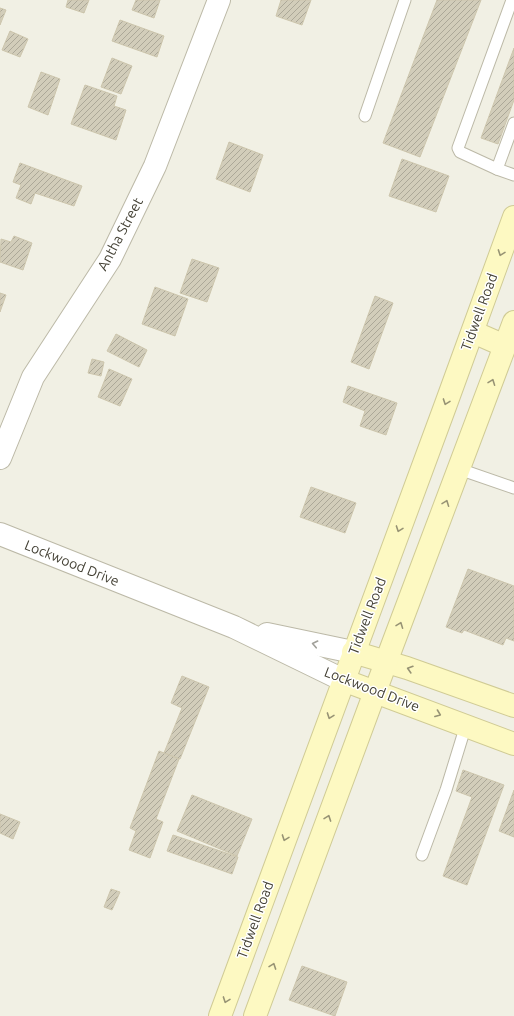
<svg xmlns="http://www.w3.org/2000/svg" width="514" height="1016" viewBox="0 0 514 1016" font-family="Ubuntu,sans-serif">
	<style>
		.building { fill: url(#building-hatch); stroke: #cdc6ad }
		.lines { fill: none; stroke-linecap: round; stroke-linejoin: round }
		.lane-casing { stroke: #bcb9a7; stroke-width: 13 }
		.street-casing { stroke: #bcb9a7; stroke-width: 24 }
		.secondary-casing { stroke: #d0cb95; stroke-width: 24 }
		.lane { stroke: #fff; stroke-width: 11 }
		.street { stroke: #fff; stroke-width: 22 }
		.secondary { stroke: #fdf9c2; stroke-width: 22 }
		.oneway { stroke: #979374 }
		.oneway2 { stroke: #a1a09a }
		.labels { text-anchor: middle; stroke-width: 3; stroke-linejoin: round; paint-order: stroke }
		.street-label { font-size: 14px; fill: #434034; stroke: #fff }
	</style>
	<defs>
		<pattern id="building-hatch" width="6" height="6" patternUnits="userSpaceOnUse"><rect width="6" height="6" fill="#d2cdba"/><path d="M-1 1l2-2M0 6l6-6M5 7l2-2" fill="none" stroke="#aca898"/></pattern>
	</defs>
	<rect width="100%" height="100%" fill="#f1f0e4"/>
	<g class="building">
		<polygon points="68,0 89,0 84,13 66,7"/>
		<polygon points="136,0 160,0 154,18 132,10"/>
		<polygon points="281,0 311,0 302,25 276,16"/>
		<polygon points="437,0 481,0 420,157 383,143"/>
		<polygon points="0,8 6,10 0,25"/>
		<polygon points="120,20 164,36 157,57 112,41"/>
		<polygon points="10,31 28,39 20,57 2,50"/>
		<polygon points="514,48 514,100 498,144 481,138"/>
		<polygon points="112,58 132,66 121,94 101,87"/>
		<polygon points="41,72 60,79 48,115 28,107"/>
		<polygon points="85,85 117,96 114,106 126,110 116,140 71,124"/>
		<polygon points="229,142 263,155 250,192 216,179"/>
		<polygon points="402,159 449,176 436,212 389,196"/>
		<polygon points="20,163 82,186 74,206 35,193 31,204 16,198 21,185 13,182"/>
		<polygon points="14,236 32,243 23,270 0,262 1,239 11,242"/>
		<polygon points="192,259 219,268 207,302 180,293"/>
		<polygon points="155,287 188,299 175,336 142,324"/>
		<polygon points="0,293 6,295 0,312"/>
		<polygon points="375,296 393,303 369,369 351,362"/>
		<polygon points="116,334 147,350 139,367 107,351"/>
		<polygon points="92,359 104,362 101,376 88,373"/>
		<polygon points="109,369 132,379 120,406 98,397"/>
		<polygon points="348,386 397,403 386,435 360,426 365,411 343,402"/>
		<polygon points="311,487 356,503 345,533 300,517"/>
		<polygon points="468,569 514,586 514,641 506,638 503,645 464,630 462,633 446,627"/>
		<polygon points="182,676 209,687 180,759 164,753 182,708 171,703"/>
		<polygon points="159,751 179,759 156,819 163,822 150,858 129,850 136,831 130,828"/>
		<polygon points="463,770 504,785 467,885 443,876 472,797 456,791"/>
		<polygon points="514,790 514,837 499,831"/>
		<polygon points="192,795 252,819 237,856 177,831"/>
		<polygon points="0,814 20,822 13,839 0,833"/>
		<polygon points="173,835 238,857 232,874 167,851"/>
		<polygon points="111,889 120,892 112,910 104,907"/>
		<polygon points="302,966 347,982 335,1016 289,1000"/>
	</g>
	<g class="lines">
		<g class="lane-casing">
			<g id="lane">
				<polyline points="365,116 405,0"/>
				<polyline points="514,123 497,169 514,175"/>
				<polyline points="497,169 460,152 458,148 512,0"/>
				<polyline points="459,469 514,488"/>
				<polyline points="422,855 446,790 466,725"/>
			</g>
		</g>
		<g class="street-casing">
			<g id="street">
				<polyline points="0,458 33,377 110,259 155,166 219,0"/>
				<polyline points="0,534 234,627 343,680"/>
				<polyline points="267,634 353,652"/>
			</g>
		</g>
		<g class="secondary-casing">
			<g id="secondary">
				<polyline points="473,332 505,346"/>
				<polyline points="353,652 407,668 514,706"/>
				<polyline points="343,680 514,744"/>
				<path d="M220,1016C317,749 418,484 514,217"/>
				<polyline points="255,1016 392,646 514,322"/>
			</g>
		</g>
		<use href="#lane" class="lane"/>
		<use href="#street" class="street"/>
		<use href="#secondary" class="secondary"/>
	</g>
	<defs><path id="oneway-chevron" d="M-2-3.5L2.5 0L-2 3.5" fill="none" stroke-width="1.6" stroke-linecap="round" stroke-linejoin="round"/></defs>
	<g class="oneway">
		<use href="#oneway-chevron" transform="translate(501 253) rotate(110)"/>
		<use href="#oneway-chevron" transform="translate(492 382) rotate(-69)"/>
		<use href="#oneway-chevron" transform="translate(446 402) rotate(110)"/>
		<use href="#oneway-chevron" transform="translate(446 503) rotate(-69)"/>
		<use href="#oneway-chevron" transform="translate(399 529) rotate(110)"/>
		<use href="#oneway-chevron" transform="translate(400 625) rotate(-69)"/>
		<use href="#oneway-chevron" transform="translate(410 669) rotate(-163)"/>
		<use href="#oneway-chevron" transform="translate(438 714) rotate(21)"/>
		<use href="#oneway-chevron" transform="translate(330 716) rotate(110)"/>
		<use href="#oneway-chevron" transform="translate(328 818) rotate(-70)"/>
		<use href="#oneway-chevron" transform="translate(285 838) rotate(110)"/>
		<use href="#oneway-chevron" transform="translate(273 966) rotate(-70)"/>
		<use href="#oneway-chevron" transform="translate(226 1000) rotate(110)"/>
	</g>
	<use class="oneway2" href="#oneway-chevron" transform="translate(315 644) rotate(-168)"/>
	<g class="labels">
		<g class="street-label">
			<text transform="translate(120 234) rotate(-62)" y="5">Antha Street</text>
			<text transform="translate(479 312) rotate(-70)" y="5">Tidwell Road</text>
			<text transform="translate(72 563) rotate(22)" y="5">Lockwood Drive</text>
			<text transform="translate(367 616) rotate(-69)" y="5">Tidwell Road</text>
			<text transform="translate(372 689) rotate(21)" y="5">Lockwood Drive</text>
			<text transform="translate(255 920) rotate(-70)" y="5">Tidwell Road</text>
		</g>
	</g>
</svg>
